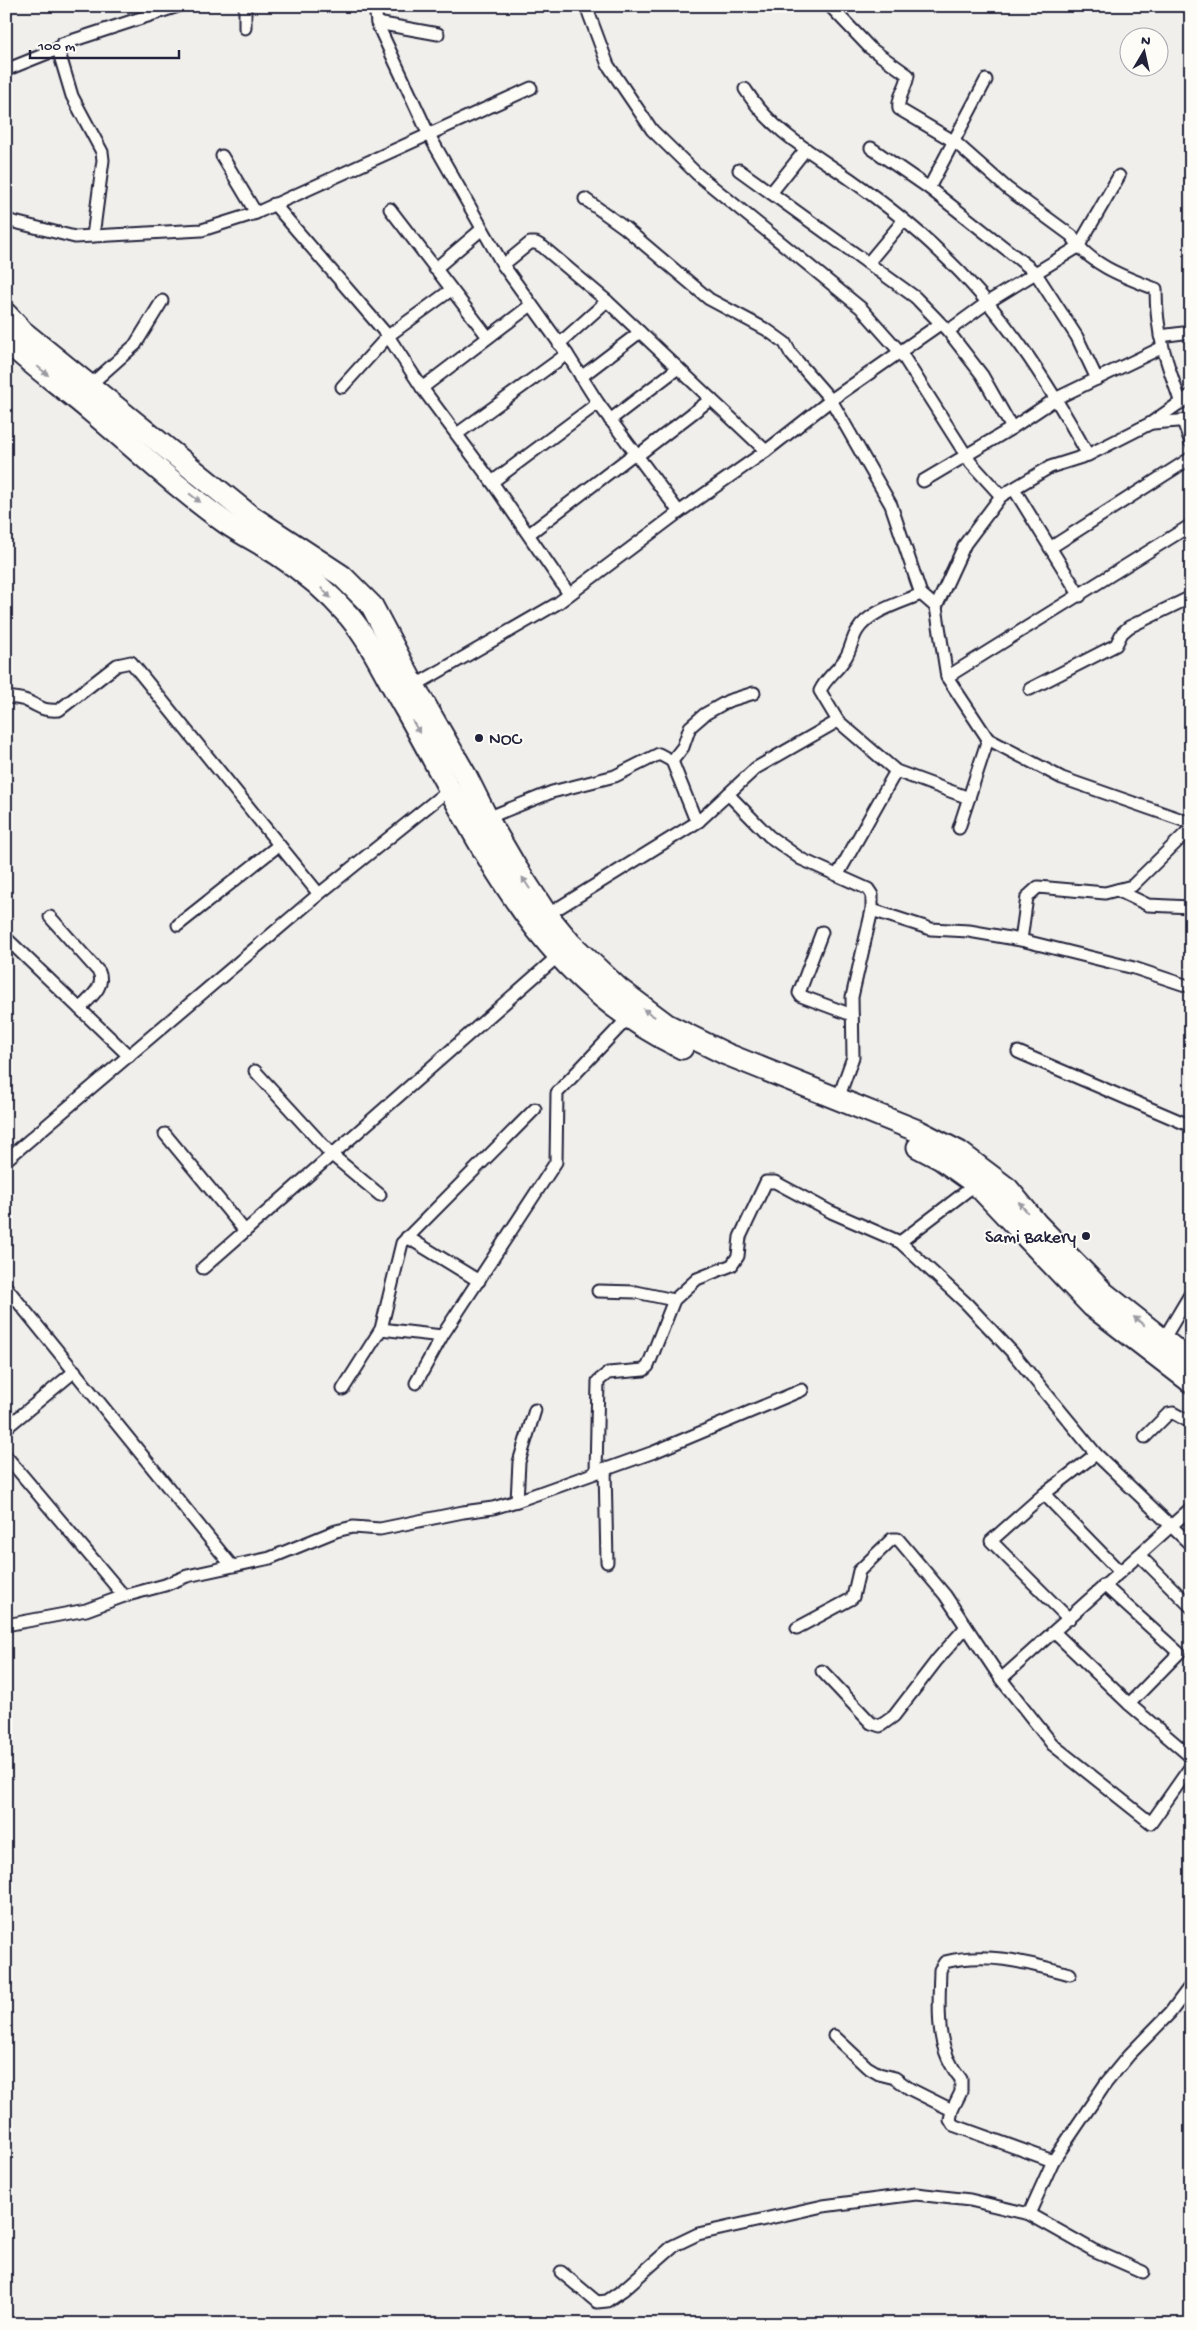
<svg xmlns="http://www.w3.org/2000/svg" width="1197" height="2330" viewBox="0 0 1197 2330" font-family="'Gochi Hand',sans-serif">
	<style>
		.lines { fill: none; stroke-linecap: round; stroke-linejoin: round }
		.street-casing { stroke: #22223b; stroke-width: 15 }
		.highway-casing { stroke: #22223b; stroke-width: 25 }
		.street { stroke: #fdfcf7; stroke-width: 11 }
		.highway { stroke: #fdfcf7; stroke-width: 21 }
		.oneway { fill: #9a9aa2 }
		.poi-dot { fill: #22223b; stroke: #fdfcf7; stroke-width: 2 }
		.labels { text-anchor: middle; stroke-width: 4; stroke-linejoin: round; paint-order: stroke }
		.poi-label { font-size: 18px; fill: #22223b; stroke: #fdfcf7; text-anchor: start }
	</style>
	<rect width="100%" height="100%" fill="#f0efec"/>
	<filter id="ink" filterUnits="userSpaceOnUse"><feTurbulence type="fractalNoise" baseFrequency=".02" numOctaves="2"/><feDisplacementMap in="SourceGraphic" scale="10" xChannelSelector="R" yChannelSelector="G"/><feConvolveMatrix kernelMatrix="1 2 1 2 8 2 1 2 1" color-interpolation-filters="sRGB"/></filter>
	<g filter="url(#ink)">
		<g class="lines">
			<g class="street-casing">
				<g id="street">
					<polyline points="245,6 245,28"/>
					<polyline points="375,6 377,23 429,135 503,265 567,354 598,403 679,512"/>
					<polyline points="586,6 608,65 652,130 697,174 861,308 901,353 971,463 1001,496"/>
					<path d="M830,6L870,48L908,75C907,87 897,97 899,109L955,142L1008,189L1072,236C1087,264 1127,278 1156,289C1156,334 1166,361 1181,403"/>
					<polyline points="377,23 438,34"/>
					<polyline points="58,49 72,96 102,152 103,160 93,236"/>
					<polyline points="8,69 58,49 62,44 178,6"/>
					<path d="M745,89C772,132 810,151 850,179C881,201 912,225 939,251C1001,309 1047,380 1088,455"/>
					<polyline points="871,148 929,188 1035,272 1077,337 1097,379"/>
					<polyline points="222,156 256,213"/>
					<polyline points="739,170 915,297 948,331 982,375 1012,428"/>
					<polyline points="929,188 986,80"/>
					<polyline points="771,193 806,149"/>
					<polyline points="585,199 625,228 709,299 767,330 785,343 791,354 831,400 940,324"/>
					<polyline points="274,204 388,336 422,388 492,482 569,594"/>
					<polyline points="390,209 488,337"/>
					<polyline points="6,220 75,237 202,230 256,213 531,88"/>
					<polyline points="868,263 903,221"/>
					<polyline points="503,265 530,243 536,243 543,247 607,301 766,451"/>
					<polyline points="435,269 482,229"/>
					<polyline points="948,331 988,302 1078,247 1119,176"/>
					<polyline points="1160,336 1191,332"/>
					<polyline points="559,344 607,301"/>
					<polyline points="581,377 640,332"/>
					<polyline points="90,385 135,345 162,301"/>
					<polyline points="342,387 388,336 451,290"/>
					<polyline points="422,388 531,305"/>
					<polyline points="1191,395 1151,423 1088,455 1050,467 1001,496 965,544 936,607 947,677 988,739 1062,778 1191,823"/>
					<polyline points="610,420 678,368"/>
					<polyline points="1183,421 1191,443"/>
					<polyline points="1153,423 1191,420"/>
					<polyline points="457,434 567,354"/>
					<polyline points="637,456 711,399"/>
					<polyline points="923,481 1012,428 1057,398 1161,348"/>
					<polyline points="492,482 598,403"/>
					<polyline points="1014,489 1080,596"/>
					<polyline points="529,534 635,453"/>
					<polyline points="1050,548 1191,458"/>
					<path d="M921,594C900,603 869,611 857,631C852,639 851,649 846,657C839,670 826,677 820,691L838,721L896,771L969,798"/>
					<polyline points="947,677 1191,525"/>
					<polyline points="414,686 558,603 679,512 766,451 831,400 891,505 921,594 936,607"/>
					<polyline points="1030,689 1116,645 1122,633 1129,627 1191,597"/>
					<path d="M6,697C13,698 21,698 27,701C41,707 41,711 59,710L117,665L131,662L319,894"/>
					<polyline points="672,761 683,747 690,727 705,714 728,701 754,693"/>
					<polyline points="728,794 756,768 838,721"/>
					<polyline points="487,818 552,792 615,776 659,754 672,761 694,816 699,821"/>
					<polyline points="959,828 988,739"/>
					<polyline points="1191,828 1132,886 1105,893 1038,887 1027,897 1021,940 1134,968 1191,987"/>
					<polyline points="838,874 896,771"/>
					<polyline points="1117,890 1148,905 1191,907"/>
					<polyline points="547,915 699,821 728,794 769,836 801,859 868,889 872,895 872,910 931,929 969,931 1021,940"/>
					<path d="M50,917L99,972C106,987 89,998 80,1009"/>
					<polyline points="178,925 279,845"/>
					<polyline points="822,932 799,993 801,996 852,1015"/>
					<polyline points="6,938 129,1056"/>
					<polyline points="1018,1052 1191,1126"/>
					<polyline points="255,1071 332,1155 380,1195"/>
					<polyline points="838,1099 853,1057 852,997 872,910"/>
					<polyline points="165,1134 245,1231"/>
					<polyline points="6,1160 319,894 451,788"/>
					<polyline points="407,1237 479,1281"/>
					<polyline points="900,1242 976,1184"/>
					<polyline points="203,1268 558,956"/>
					<polyline points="6,1287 231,1565"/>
					<polyline points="598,1291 636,1292 674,1300"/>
					<polyline points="381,1329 442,1336"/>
					<polyline points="1163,1340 1191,1293"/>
					<polyline points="416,1383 442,1336 556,1162 557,1093 628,1018"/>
					<polyline points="343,1389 381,1329 402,1243 535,1109"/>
					<polyline points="6,1428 75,1371"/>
					<polyline points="1145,1437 1168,1414 1173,1413 1191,1423"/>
					<polyline points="6,1456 124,1596"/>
					<polyline points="605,1468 607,1562"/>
					<polyline points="596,1471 598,1381 608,1373 644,1370 648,1366 674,1300 697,1279 732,1265 738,1256 740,1237 766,1182 775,1182 831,1212 900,1242 967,1304 1012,1352 1096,1454 1191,1545"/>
					<polyline points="1044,1494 1120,1572"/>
					<polyline points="517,1501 519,1462 535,1410"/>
					<polyline points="1139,1555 1191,1607"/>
					<polyline points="1104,1585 1179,1653 1129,1704"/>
					<polyline points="1069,1619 991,1541 1044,1494 1096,1454"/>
					<polyline points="6,1625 86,1610 124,1596 165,1585 187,1576 270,1558 336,1531 353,1527 380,1529 463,1512 493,1508 517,1501 654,1452 802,1390"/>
					<polyline points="797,1628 851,1599 853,1597 859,1571 892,1539 898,1539 945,1595 1001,1679 1053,1745 1151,1823 1191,1766"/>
					<polyline points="1054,1632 1129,1704 1191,1757"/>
					<polyline points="822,1671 871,1723 880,1726 894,1716 937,1660 966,1627"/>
					<polyline points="1001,1679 1191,1508"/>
					<polyline points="834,2036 867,2067 879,2074 895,2078 910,2089 952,2110 950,2120 953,2125 1053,2161 1106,2083 1129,2055 1170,2013 1191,1985"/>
					<path d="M952,2110L961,2092V2079C934,2047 939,2009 940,1970L945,1962C988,1951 1028,1963 1070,1974"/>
					<polyline points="1029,2214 1053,2161"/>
					<polyline points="561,2272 597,2302 607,2301 623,2290 673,2246 698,2234 823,2206 916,2194 970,2200 1029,2214 1093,2250 1143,2272"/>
				</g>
			</g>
			<g class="highway-casing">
				<g id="highway">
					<polyline points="6,314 23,332 249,515 342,576 372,606 414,686 466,776 487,818 515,866 547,915 570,943 619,989 667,1025 726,1054 918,1131 959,1152 1008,1189 1036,1223 1104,1293 1191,1362"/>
					<path d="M6,340C32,366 63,387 91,411C135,448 178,489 226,523C242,534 260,543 277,554C303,571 328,592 349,616C373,645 387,678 406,710C482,844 535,978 682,1048"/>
					<polyline points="918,1147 941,1159 976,1184 1092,1306 1191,1382"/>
				</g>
			</g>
			<use href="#street" class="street"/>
			<use href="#highway" class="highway"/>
		</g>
		<defs><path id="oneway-solid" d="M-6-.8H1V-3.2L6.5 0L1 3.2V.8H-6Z" transform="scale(1.25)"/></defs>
		<g class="oneway">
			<use href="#oneway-solid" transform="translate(43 371) rotate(40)"/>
			<use href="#oneway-solid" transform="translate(195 498) rotate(38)"/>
			<use href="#oneway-solid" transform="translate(326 593) rotate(46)"/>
			<use href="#oneway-solid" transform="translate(416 727) rotate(60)"/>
			<use href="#oneway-solid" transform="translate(526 883) rotate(-123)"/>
			<use href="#oneway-solid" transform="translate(649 1013) rotate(-146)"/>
			<use href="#oneway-solid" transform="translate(1023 1207) rotate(-130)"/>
			<use href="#oneway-solid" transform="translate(1139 1321) rotate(-141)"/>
		</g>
	</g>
	<g class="poi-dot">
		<circle cx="479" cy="738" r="5"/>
		<circle cx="1086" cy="1236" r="5"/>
	</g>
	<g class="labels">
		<g class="poi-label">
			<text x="489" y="744">NOC</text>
			<text x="1076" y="1242" text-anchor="end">Sami Bakery</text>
		</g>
	</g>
	<rect width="1197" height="2330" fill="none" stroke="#fdfcf7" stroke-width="25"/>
	<rect x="12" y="12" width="1172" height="2305" fill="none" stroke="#22223b" stroke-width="2" filter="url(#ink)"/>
	<g transform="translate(1144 52) rotate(9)"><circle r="24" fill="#fdfcf7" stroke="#a5a5ac"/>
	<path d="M0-4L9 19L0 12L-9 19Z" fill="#22223b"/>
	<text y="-8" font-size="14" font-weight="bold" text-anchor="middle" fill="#22223b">N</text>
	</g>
	<path d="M30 50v8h149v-8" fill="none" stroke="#22223b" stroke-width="2.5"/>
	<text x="38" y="50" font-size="15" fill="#22223b" stroke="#fdfcf7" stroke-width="4" paint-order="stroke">100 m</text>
</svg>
